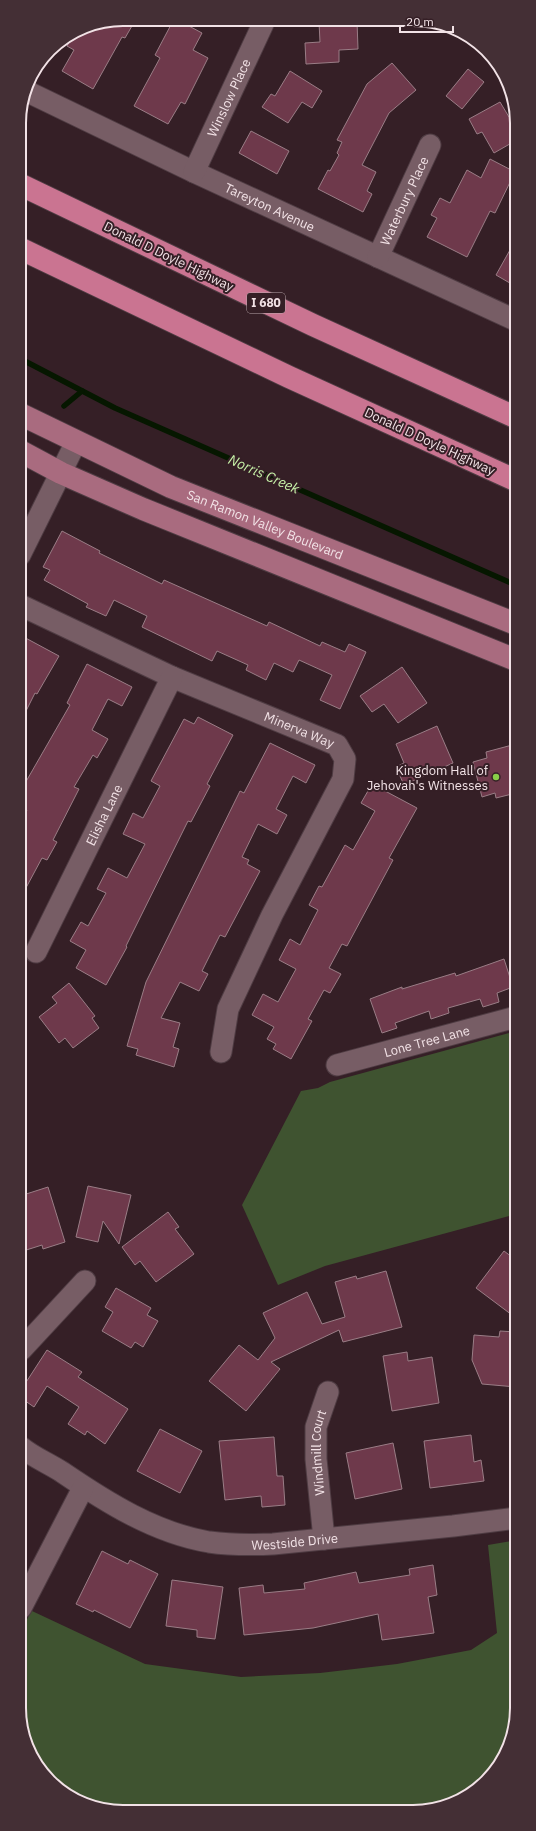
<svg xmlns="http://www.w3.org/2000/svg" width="536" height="1831" viewBox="0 0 536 1831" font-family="'IBM Plex Sans',sans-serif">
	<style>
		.green { fill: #3f5330 }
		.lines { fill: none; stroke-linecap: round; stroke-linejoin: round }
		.stream { stroke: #061700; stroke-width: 5.5 }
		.building { fill: #6e394b; stroke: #9a7d86 }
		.minor-casing { stroke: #4f3c43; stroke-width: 23 }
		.major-casing { stroke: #4f3c43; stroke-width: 24 }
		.highway-casing { stroke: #4f3c43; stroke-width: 24 }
		.minor { stroke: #775d65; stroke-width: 21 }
		.major { stroke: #a96b7f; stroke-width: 22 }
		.highway { stroke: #ca7491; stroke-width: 22 }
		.poi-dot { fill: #89ce48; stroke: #351f26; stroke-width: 1.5 }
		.labels { text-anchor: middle; stroke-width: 4; stroke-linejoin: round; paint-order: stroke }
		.shield { fill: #351f26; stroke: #b9a8ac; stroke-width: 1 }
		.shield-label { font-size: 12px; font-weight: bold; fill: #f2e2e6 }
		.street-label { font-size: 13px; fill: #f2e2e6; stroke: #351f26 }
		.poi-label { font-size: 13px; fill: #f2e2e6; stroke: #351f26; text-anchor: end }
		.water-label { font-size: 14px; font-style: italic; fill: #c9f4aa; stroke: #351f26 }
		.rim { fill: none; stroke: #f2e2e6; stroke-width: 2 }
	</style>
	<rect width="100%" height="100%" fill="#351f26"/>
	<g class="green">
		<polygon points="516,1031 516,1214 325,1266 278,1285 242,1205 301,1091 318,1088 330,1082"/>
		<polygon points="517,1540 517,1715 509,1748 491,1777 465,1798 433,1810 103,1810 49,1781 21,1728 21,1629 32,1611 145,1664 241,1677 320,1673 397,1664 471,1650 497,1633 488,1545"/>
	</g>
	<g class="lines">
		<g class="stream">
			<polyline points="19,358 115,408 511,583"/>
			<polyline points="64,406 82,391"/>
		</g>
	</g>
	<g class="building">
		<polygon points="123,19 136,19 125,38 122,37 93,89 62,71 74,50 67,46 75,32 83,27"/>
		<polygon points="174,19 192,19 189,26 202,33 193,50 208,58 185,104 181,102 168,124 134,106 160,58 155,55"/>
		<polygon points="357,21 358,49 339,50 339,62 306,64 305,43 320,42 319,22"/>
		<polygon points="392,63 416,90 389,113 362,165 376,172 367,191 372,194 363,212 318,189 328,170 330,171 339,155 337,153 342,142 337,140 367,84"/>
		<polygon points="468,69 484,82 462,109 446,96"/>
		<polygon points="290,71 322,91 312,108 302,102 288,123 262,107 271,94 275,96"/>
		<polygon points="500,102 509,117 515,114 515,141 494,153 482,132 477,134 469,119"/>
		<polygon points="251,131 289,151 277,174 239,153"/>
		<polygon points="490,159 515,172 495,213 490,211 467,257 427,237 437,218 431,215 440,198 450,203 467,170 481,178"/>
		<polygon points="515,241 515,286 496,275"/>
		<polygon points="62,531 100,551 99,553 162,584 164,580 267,626 269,622 320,646 322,642 345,652 349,644 366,652 340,709 320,700 332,675 299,660 293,672 274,663 266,680 246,670 248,665 217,651 212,661 142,627 147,616 114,600 106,616 86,607 88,604 44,580 50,570 43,567"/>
		<polygon points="20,635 59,656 37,694 35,693 20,723"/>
		<polygon points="87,664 132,687 122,706 108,699 92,730 108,739 97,758 93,755 74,787 79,789 53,840 57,842 47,860 42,858 20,899 20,824 27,810 20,807 20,792 70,705 67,703"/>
		<polygon points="402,667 427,703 398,723 384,704 372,712 360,696"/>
		<polygon points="198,717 233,735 207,784 210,786 191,822 188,821 126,946 127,947 106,985 76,968 86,950 70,941 81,922 88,926 106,893 97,889 108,868 127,878 145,844 123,834 133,813 143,818 160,786 151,781 184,719 194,724"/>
		<polygon points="437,726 453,763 404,785 396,767 404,763 396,744"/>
		<polygon points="270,743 315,765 306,783 293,776 276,809 287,815 277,834 258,824 242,857 249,860 247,864 260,871 225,937 220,935 202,971 208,974 199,991 180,982 161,1018 180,1023 173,1047 179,1049 174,1067 136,1055 138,1049 127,1046 146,982 240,791 244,793"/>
		<polygon points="516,744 516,793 496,798 495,793 482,797 473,762 487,758 486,752"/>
		<polygon points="372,784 417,808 389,858 393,860 347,946 342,944 329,968 341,974 330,993 324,990 308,1019 312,1021 291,1059 273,1049 276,1044 267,1039 274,1027 252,1015 263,994 278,1002 296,969 279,960 290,939 300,945 318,910 309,905 319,886 322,887 345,845 353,850 375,811 361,803"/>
		<polygon points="504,959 513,987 497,993 499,1002 483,1007 480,999 448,1008 449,1013 431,1019 429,1011 395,1023 397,1028 382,1033 370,999 402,987 402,989 455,973 456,976"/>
		<polygon points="69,983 95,1016 92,1018 99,1028 73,1048 65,1038 59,1043 39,1017 57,1003 52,997"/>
		<polygon points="88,1186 131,1195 119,1244 103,1221 98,1242 76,1237"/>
		<polygon points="48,1187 65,1242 43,1249 42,1245 20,1252 20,1196"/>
		<polygon points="168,1212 179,1227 175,1229 194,1254 156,1282 140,1261 135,1265 122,1247"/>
		<polygon points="504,1251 516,1260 516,1318 476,1288"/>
		<polygon points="386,1271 402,1327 343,1342 339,1330 271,1362 280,1369 246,1411 209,1381 239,1345 258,1360 275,1338 263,1313 307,1292 322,1324 345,1317 335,1282 356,1276 357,1279"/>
		<polygon points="116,1288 151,1308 147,1315 158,1321 143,1347 135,1342 131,1348 102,1331 113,1312 105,1307"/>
		<polygon points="500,1331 516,1332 516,1387 482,1384 472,1360 474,1335 499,1337"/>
		<polygon points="47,1350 82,1372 78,1377 128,1409 105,1444 87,1431 85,1435 68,1424 79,1407 47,1386 34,1407 21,1398 21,1390"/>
		<polygon points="407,1352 408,1361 432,1357 439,1403 392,1411 383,1356"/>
		<polygon points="160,1429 202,1451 180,1493 137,1471"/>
		<polygon points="471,1435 474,1462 481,1460 484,1481 430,1488 424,1441"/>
		<polygon points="274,1437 277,1476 283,1476 285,1505 262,1507 261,1496 225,1500 219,1441"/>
		<polygon points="393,1443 402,1489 355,1499 346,1453"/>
		<polygon points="102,1551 128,1564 130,1560 158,1574 130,1628 94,1610 93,1612 76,1604"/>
		<polygon points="433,1565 437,1595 428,1597 434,1633 382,1640 378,1614 313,1628 244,1635 239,1588 263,1585 264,1593 305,1589 304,1583 356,1572 359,1583 410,1575 409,1569"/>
		<polygon points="172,1580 223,1587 215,1639 197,1637 197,1630 166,1626"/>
	</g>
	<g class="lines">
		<g class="minor-casing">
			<g id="minor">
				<path id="s1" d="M26,91L194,172L515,320"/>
				<path id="s2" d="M194,172L263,24"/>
				<path id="s3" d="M378,257L430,145"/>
				<polyline points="20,555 76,442"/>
				<path id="s4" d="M20,605L172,677L337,745L345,759L343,779L272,915L228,1009L221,1052"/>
				<path id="s5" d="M36,952L172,677"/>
				<path id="s6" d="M337,1065L516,1017"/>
				<polyline points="21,1350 85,1281"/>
				<path id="s7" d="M21,1447C33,1457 48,1463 62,1472C106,1502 155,1533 209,1542C230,1545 252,1545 273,1544L453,1526L517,1518"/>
				<path id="s8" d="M324,1539L316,1459V1427L328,1392"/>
				<polyline points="21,1608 83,1488"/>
			</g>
		</g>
		<g class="major-casing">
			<g id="major">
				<path id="s9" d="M20,414L171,487L516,624"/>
				<polyline points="20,451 61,473 143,509 516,660"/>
			</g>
		</g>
		<g class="highway-casing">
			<g id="highway">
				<polyline points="19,184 313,325 515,417"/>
				<polyline points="19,248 289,377 515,480"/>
			</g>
		</g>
		<use href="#minor" class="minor"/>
		<use href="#major" class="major"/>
		<use href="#highway" class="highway"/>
	</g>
	<circle class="poi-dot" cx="496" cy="777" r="4"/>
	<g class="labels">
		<rect class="shield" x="247" y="293" width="38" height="20" rx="3"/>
		<g class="shield-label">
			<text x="266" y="307">I 680</text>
		</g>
		<g class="street-label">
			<text dy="5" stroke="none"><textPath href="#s2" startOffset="82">Winslow Place</textPath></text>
			<text dy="5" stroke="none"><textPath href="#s3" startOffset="62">Waterbury Place</textPath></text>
			<text dy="5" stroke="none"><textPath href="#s1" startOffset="270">Tareyton Avenue</textPath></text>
			<text transform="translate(169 256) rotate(26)" y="5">Donald D Doyle Highway</text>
			<text transform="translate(430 441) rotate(25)" y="5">Donald D Doyle Highway</text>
			<text dy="5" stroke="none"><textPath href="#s9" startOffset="269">San Ramon Valley Boulevard</textPath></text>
			<text dy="5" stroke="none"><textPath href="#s4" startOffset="306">Minerva Way</textPath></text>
			<text dy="5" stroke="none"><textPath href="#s5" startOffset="153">Elisha Lane</textPath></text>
			<text dy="5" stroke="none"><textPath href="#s6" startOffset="93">Lone Tree Lane</textPath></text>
			<text dy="5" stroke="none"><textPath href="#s8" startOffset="87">Windmill Court</textPath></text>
			<text dy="5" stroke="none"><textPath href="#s7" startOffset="298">Westside Drive</textPath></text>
		</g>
		<g class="poi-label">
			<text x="488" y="775">Kingdom Hall of<tspan x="488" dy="15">Jehovah's Witnesses</tspan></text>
		</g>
		<g class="water-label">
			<text transform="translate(264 474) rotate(24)" y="5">Norris Creek</text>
		</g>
	</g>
	<path d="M0 0H536V1831H0ZM123 26H413A97 97 0 0 1 510 123V1708A97 97 0 0 1 413 1805H123A97 97 0 0 1 26 1708V123A97 97 0 0 1 123 26Z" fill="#442f35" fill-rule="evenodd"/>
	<path class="rim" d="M123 26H413A97 97 0 0 1 510 123V1708A97 97 0 0 1 413 1805H123A97 97 0 0 1 26 1708V123A97 97 0 0 1 123 26Z"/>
	<path d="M400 26v6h53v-6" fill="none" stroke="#f2e2e6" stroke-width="2"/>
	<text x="406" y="26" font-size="12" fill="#f2e2e6" stroke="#351f26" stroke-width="3" paint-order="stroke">20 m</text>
</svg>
